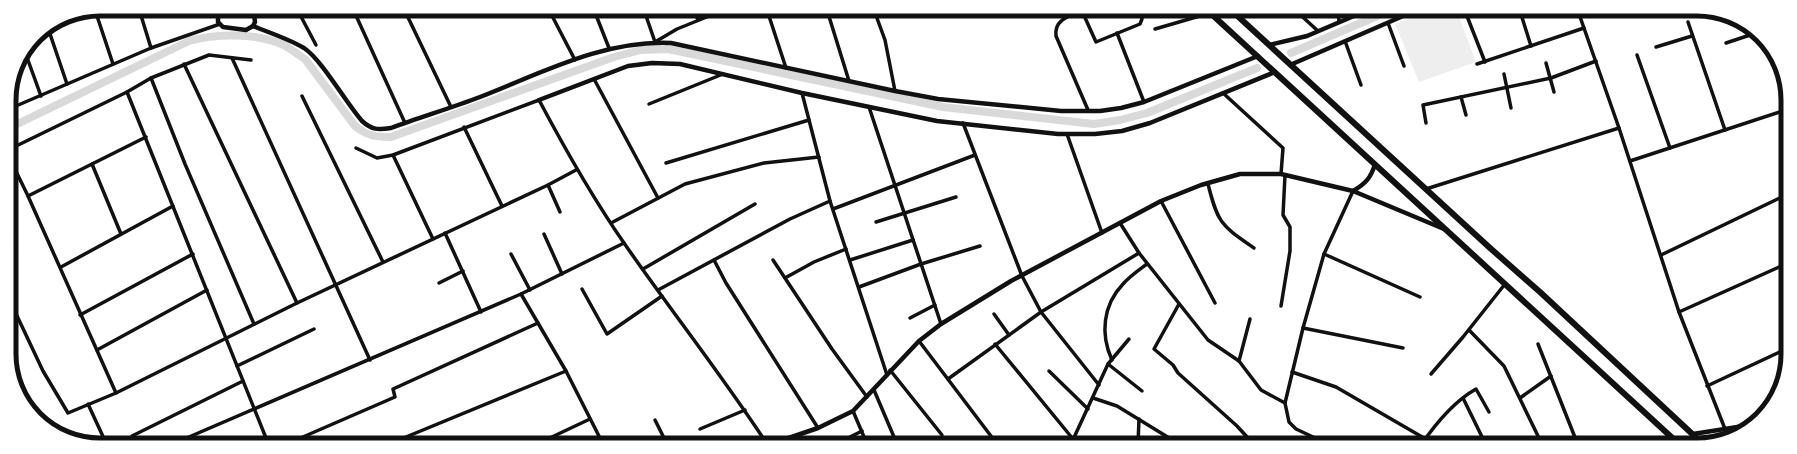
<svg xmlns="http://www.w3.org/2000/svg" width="1797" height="454" viewBox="0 0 1797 454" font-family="'Noto Sans',sans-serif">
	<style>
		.green { fill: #eee }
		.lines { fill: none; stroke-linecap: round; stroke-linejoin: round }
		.canal { stroke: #d9d9d9; stroke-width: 8 }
		.minor { stroke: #111; stroke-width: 3.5 }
		.tertiary { stroke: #111; stroke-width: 4.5 }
		.primary { stroke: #111; stroke-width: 6 }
		.rim { fill: none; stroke: #111; stroke-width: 5 }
	</style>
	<rect width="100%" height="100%" fill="#fff"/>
	<polygon class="green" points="1428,10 1457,11 1476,62 1419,82 1395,24"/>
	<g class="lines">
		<g class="canal">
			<polyline points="1291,53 1391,10"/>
			<path d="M9,128L189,41C218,33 256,33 284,45C291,49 298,55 305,59L355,126C367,136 376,137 391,137L614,57L641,50L668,49L943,107L1094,124L1120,120L1147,113L1257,68"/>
		</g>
		<g class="minor">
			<polyline points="139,9 151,48"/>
			<polyline points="297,9 316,45"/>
			<polyline points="353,9 405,123"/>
			<polyline points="404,9 451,107"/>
			<polyline points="95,10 113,64"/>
			<polyline points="549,10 575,60"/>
			<polyline points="594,10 609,48"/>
			<polyline points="644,10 655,42 677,29 724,10"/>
			<polyline points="694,10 698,20"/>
			<polyline points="767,10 786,68"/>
			<polyline points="827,10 849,81"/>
			<polyline points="874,10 885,40 895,91"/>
			<polyline points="1084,10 1082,11 1096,42 1140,24 1142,19 1140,10"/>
			<polyline points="1295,10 1318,31"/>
			<polyline points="1338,10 1339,22"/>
			<path d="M1082,11C1070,16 1054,19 1056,36L1088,110"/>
			<polyline points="1465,11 1485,62"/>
			<polyline points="1520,11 1531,46"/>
			<polyline points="1578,11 1619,128 1679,312 1725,429"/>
			<polyline points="1688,22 1725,130"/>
			<polyline points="1388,23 1404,66"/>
			<polyline points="48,28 67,84"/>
			<polyline points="1155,29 1210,13"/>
			<polyline points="1117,33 1144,102"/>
			<polyline points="1345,41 1361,85"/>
			<polyline points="1726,43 1756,33"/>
			<polyline points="1656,47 1692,36"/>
			<polyline points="25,52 41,96"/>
			<polyline points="1637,55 1670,148"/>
			<polyline points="232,58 370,360"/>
			<polyline points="1546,63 1554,92"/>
			<polyline points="184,64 297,303"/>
			<polyline points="1477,64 1584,28"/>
			<polyline points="1504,74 1511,108"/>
			<polyline points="151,78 185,164 254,324"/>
			<polyline points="594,79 658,198"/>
			<polyline points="127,92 268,443"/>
			<polyline points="802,93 830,201 887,375"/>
			<polyline points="1223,93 1283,148 1281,174"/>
			<polyline points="302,96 383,262"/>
			<polyline points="1461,97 1466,115"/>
			<polyline points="649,104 723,74"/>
			<polyline points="869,107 941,324"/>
			<polyline points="9,109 151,48 220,24"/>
			<polyline points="963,123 1022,276 1041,312 1099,385"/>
			<polyline points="1426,123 1423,105 1551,78 1596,61"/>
			<polyline points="464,127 502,206"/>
			<polyline points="1067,134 1102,233"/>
			<path d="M356,148L377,158L393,155L539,100C565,149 592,197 624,243C671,311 722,375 767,444"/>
			<polyline points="10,149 127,92 151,78 209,55 251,60"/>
			<polyline points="393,155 433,239"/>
			<polyline points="10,159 28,196 116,393"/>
			<polyline points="1630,161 1786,110"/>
			<polyline points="666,163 809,120"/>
			<polyline points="92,164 121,234"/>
			<path d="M1208,184C1218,224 1221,225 1254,248"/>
			<polyline points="548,185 560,212"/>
			<polyline points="1426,189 1619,128"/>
			<polyline points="28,196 146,137"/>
			<polyline points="1161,201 1215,303"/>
			<polyline points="833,209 975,155"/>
			<polyline points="876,222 956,197"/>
			<polyline points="611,223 685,184 764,163 819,157"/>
			<polyline points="1120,223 1139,253 1208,340 1239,361 1261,390 1285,403"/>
			<polyline points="445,233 481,312"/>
			<polyline points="544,234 562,274"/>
			<polyline points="511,254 530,290"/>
			<polyline points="1324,254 1420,297"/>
			<polyline points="1661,255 1786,195"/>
			<polyline points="714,260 726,283 818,428"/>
			<polyline points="773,260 832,349 867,397"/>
			<polyline points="850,260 913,240"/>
			<polyline points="61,267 173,206"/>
			<polyline points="643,269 755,204"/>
			<polyline points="785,278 814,262 846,249"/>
			<polyline points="439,283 463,271"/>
			<polyline points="859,287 921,264 980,246"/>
			<polyline points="582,289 607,334 662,296"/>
			<polyline points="658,290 790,219 830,201"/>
			<polyline points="521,294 566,371 603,444"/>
			<polyline points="10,301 43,371 68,413 116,393 297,303 548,185 576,170"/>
			<polyline points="1179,304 1154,349 1173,365 1178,373 1237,426 1248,438"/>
			<polyline points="1281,306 1290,251 1290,227 1283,215 1285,175"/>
			<polyline points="1679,312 1786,264"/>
			<polyline points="994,314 1009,335"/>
			<polyline points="80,315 193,254"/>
			<polyline points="910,318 935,305"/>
			<polyline points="1303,328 1403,348"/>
			<polyline points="1469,330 1504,366 1539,438"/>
			<polyline points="919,341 997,444"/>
			<polyline points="995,344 1073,439"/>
			<polyline points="1538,344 1578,445"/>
			<polyline points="97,350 207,290"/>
			<path d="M1112,360C1100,334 1103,305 1123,284C1130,276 1139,270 1147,264"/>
			<polyline points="1239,361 1250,319"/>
			<polyline points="1108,364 1142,391"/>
			<polyline points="237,366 314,329"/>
			<polyline points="890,370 942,435"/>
			<polyline points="1049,371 1088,409"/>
			<polyline points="1292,372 1336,387 1436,445"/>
			<polyline points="1431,374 1463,337 1505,284"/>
			<polyline points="948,379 1041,312 1139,253"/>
			<polyline points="1707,386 1786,349"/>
			<polyline points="874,390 897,444"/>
			<polyline points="1093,398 1117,406 1179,444"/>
			<polyline points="1463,398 1486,445"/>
			<polyline points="1520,398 1551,376"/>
			<polyline points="88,404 106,443"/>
			<polyline points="853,411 867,444"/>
			<polyline points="655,420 667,444"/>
			<polyline points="700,429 745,410"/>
			<polyline points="132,436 243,381"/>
			<polyline points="175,443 521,294 624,243"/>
			<polyline points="289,443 395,397 393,389 538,323"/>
			<polyline points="389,444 566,371"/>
			<polyline points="537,444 590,419"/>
			<polyline points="836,444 862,431"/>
			<polyline points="1071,444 1108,364 1129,339"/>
			<polyline points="1138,444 1139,419"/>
			<polyline points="1328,444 1296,429 1289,422 1285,403 1303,328 1324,254 1353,191"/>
			<path d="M1421,445C1436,423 1453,402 1476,389L1489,412"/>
		</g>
		<g class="tertiary">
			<polyline points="223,9 218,15 218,22 223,27 246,30 253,26 255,22 254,14 248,9"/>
			<path d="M253,26C270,33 289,39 304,48C322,60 346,103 362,121C372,130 378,130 391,128C421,117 451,108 480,97C542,73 603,40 671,43L895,91L938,99L1061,111H1100L1121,108L1144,102L1258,56"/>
			<polyline points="1269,45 1307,36 1368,10"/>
			<polyline points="1290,65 1417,10"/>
			<polyline points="539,100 628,66 652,63 680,64 802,93 937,121 1058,134 1095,134 1122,131 1150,123 1275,72"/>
			<path d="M1353,191C1365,184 1371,178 1375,164"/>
			<polyline points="1693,434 1750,425"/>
			<polyline points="771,444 818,428 853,411 919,341 941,324 1011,281 1161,201 1201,185 1240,174 1281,174 1353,191 1444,229"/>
			<polyline points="1649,445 1674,439"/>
		</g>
		<g class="primary">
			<polyline points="1207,10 1680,445"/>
			<polyline points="1231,10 1490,248 1540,292 1703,444"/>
		</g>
	</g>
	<path d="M0 0H1797V454H0ZM100 16H1697A84 84 0 0 1 1781 100V354A84 84 0 0 1 1697 438H100A84 84 0 0 1 16 354V100A84 84 0 0 1 100 16Z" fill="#fff" fill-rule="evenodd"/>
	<path class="rim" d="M100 16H1697A84 84 0 0 1 1781 100V354A84 84 0 0 1 1697 438H100A84 84 0 0 1 16 354V100A84 84 0 0 1 100 16Z"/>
</svg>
